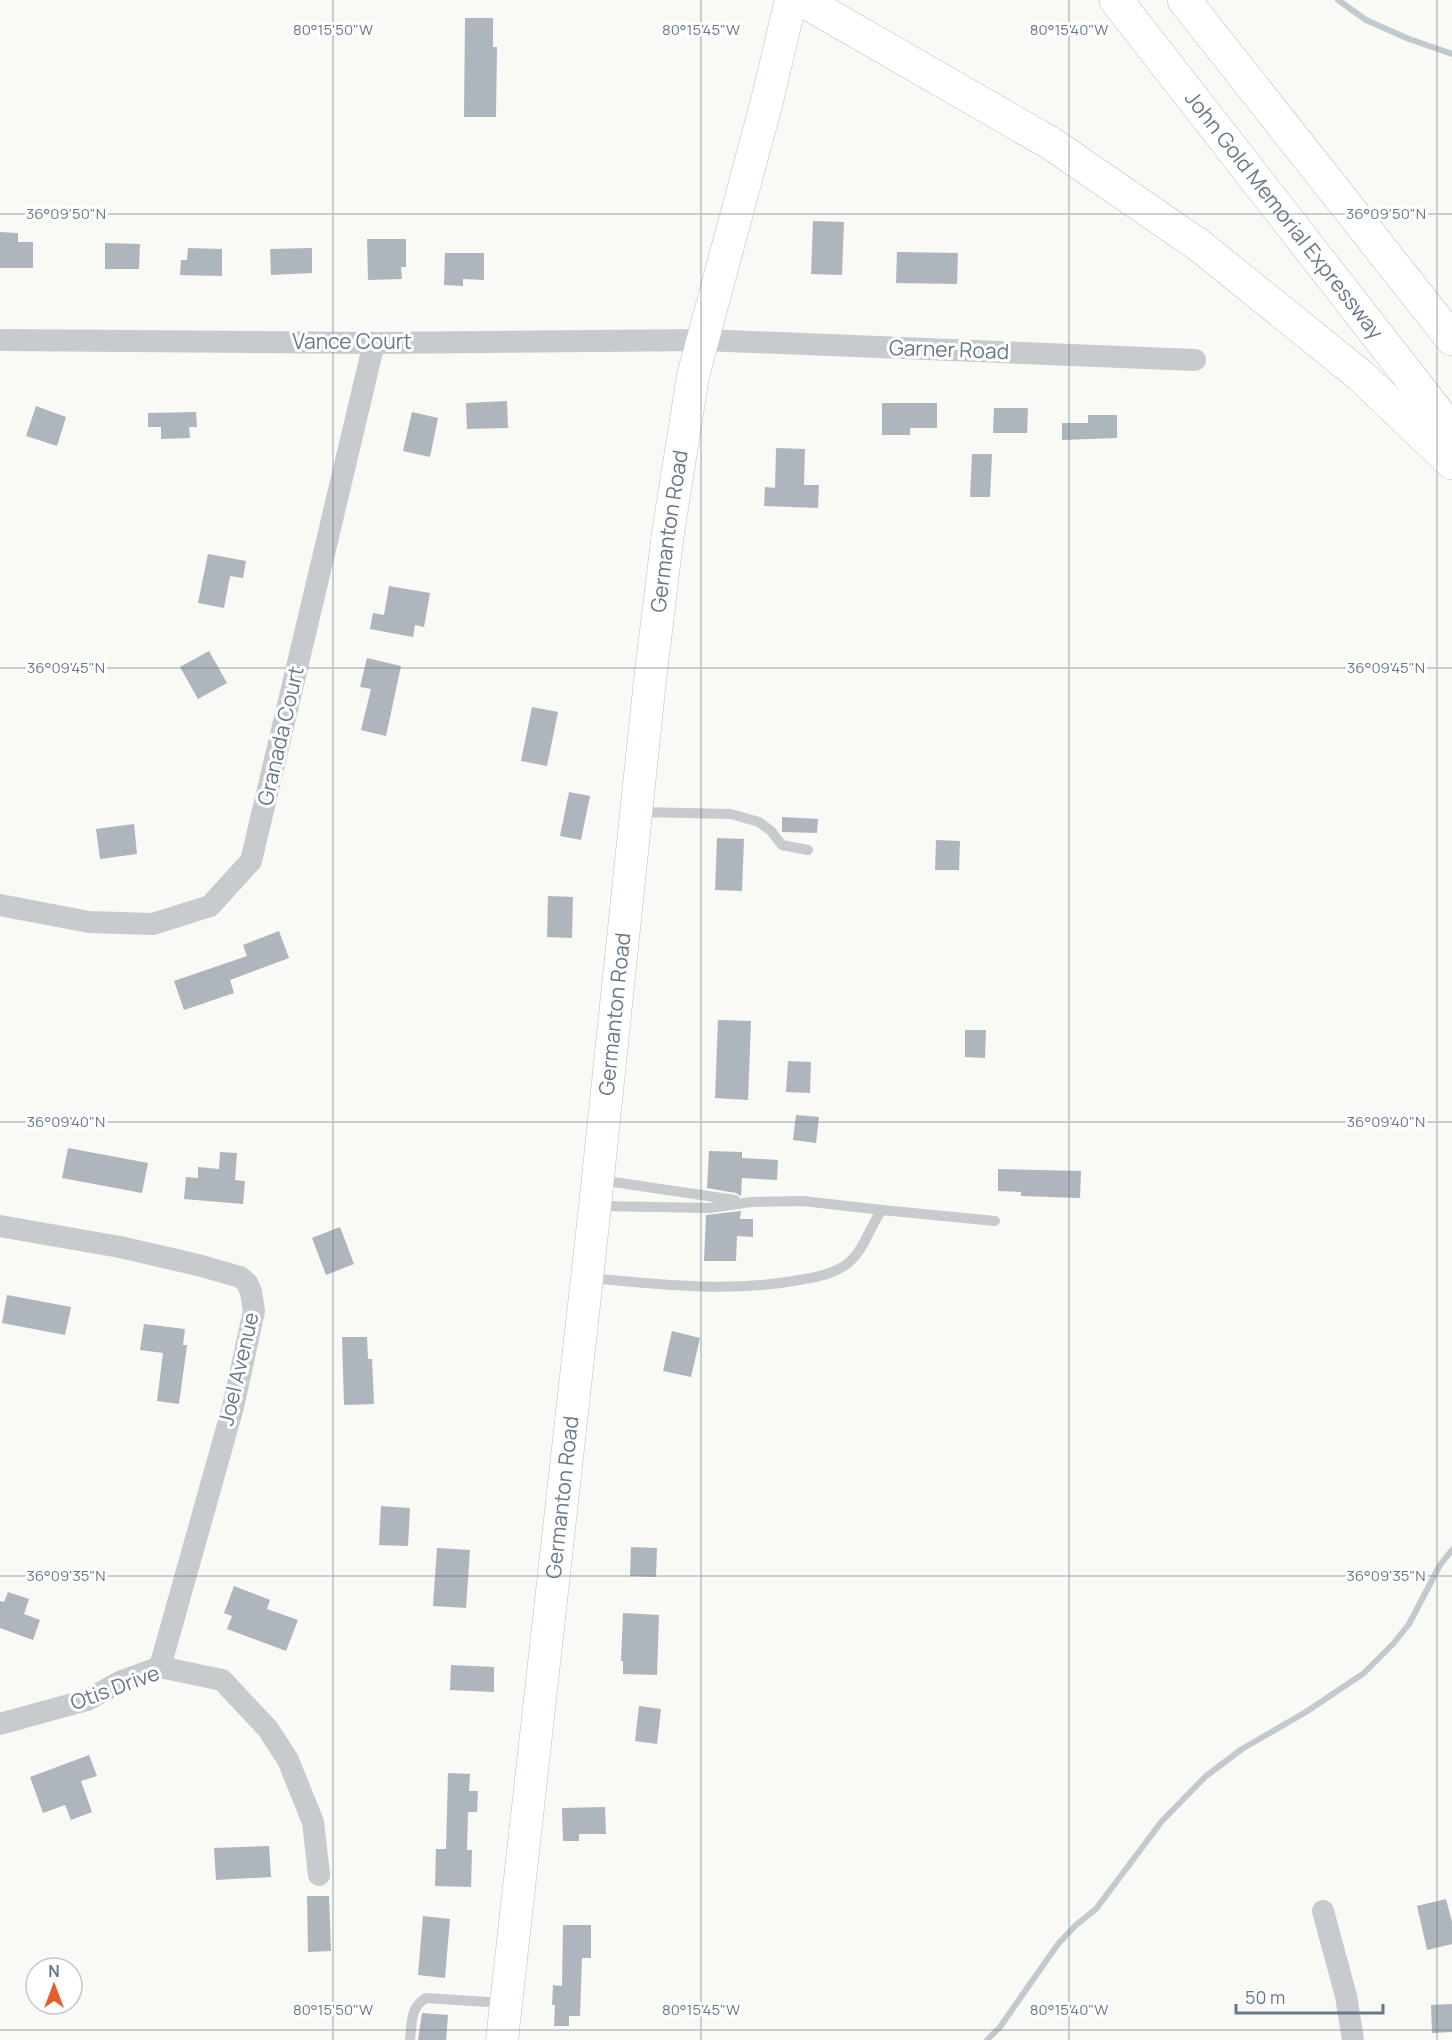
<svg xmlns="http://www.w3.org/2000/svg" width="1452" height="2040" viewBox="0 0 1452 2040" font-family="Manrope,sans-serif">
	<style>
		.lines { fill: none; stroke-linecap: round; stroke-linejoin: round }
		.stream { stroke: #c2cacf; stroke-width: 6 }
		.building { fill: #aeb5bc }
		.secondary-casing { stroke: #b9bec3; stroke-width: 33 }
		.motorway-casing { stroke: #babdc0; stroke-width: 34 }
		.service { stroke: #c7cbce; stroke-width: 10 }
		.minor { stroke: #c7cbce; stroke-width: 22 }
		.secondary { stroke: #fff; stroke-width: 32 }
		.motorway { stroke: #fff; stroke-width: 33 }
		.ticks { fill: none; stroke: #687888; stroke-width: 1.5; stroke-opacity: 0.45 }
		.labels { text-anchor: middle; stroke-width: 6; stroke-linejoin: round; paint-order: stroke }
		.street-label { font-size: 21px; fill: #687888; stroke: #fff }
		.ticks-label { font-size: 15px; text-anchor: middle; fill: #687888; stroke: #fff; stroke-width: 6; stroke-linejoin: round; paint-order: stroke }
	</style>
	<rect width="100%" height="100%" fill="#f9f9f6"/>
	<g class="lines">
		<g class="stream">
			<polyline points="1338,0 1366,20 1409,39 1452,54"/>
			<polyline points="987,2040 1000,2027 1058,1944 1076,1925 1096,1909 1162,1821 1206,1776 1242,1749 1306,1712 1364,1673 1393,1644 1409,1624 1440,1565 1452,1550"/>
		</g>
	</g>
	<g class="building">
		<polygon points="465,18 493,18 493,47 497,47 496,117 464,117"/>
		<polygon points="813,221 844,222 842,275 811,274"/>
		<polygon points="0,232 18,233 18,242 33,242 33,268 0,268"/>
		<polygon points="367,239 406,239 406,267 401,267 402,279 368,280"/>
		<polygon points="105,243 140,244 139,269 105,269"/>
		<polygon points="188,248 222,249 222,276 180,275 181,260 187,260"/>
		<polygon points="312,248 312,273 271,275 270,249"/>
		<polygon points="897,252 958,253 957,284 896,283"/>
		<polygon points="445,253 484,253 484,280 463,279 463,286 444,285"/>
		<polygon points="507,401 508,428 467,429 466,403"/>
		<polygon points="882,403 937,403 937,428 910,428 910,435 882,435"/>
		<polygon points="36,406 66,417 57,446 26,436"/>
		<polygon points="994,408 1028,408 1027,433 993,433"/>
		<polygon points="196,412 197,427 189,427 190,438 161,439 161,427 148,427 148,413"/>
		<polygon points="412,412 438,418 430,457 403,451"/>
		<polygon points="1088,415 1117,415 1117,438 1062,440 1062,423 1088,423"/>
		<polygon points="776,448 805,449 804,485 819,485 818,508 764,506 765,487 775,488"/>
		<polygon points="972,454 992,454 990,497 970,497"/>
		<polygon points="208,554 246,561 243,578 230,576 224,608 198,603"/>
		<polygon points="389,586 430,593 424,627 415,625 413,637 370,629 373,613 384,615"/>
		<polygon points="209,651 227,683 198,699 180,667"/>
		<polygon points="367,658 401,666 386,736 361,730 371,689 360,687"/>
		<polygon points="532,707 558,712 547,766 521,761"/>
		<polygon points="569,792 590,796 581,840 560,836"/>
		<polygon points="782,817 818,819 817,833 782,832"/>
		<polygon points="134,824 137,854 100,859 96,829"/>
		<polygon points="717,838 744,839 742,891 715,890"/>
		<polygon points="936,840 960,841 959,870 935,870"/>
		<polygon points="548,896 573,897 572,938 547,937"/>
		<polygon points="279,931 289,958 230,980 234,993 184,1010 174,981 247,956 243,945"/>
		<polygon points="718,1020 751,1021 748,1100 715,1098"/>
		<polygon points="965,1030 986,1030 985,1058 965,1057"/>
		<polygon points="788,1061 811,1062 810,1093 786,1092"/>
		<polygon points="796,1115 819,1117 816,1143 793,1140"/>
		<polygon points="68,1148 148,1163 142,1193 62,1178"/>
		<polygon points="709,1151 742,1152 742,1158 778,1160 777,1180 742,1178 741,1196 736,1193 707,1188"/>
		<polygon points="220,1152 237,1153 235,1180 245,1181 243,1204 184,1199 186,1177 198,1178 198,1167 219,1169"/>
		<polygon points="998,1169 1081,1171 1080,1198 1021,1196 1021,1192 998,1191"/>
		<polygon points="741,1211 740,1219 753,1219 753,1237 737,1236 736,1261 704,1261 706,1215"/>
		<polygon points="340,1227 354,1264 326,1275 312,1238"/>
		<polygon points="7,1295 71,1307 65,1335 2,1323"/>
		<polygon points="144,1324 185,1329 183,1345 187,1345 179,1404 157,1401 163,1353 140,1350"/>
		<polygon points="672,1331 700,1338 691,1377 663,1371"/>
		<polygon points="342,1337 367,1337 368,1359 372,1359 374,1404 344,1405"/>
		<polygon points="381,1506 410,1508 408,1546 379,1545"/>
		<polygon points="631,1547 657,1548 656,1577 630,1576"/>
		<polygon points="437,1548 470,1550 466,1608 433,1606"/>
		<polygon points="234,1586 270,1600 267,1609 298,1620 286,1651 227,1629 232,1616 224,1613"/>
		<polygon points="8,1592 29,1599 24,1614 40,1620 33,1640 0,1628 0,1601 4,1602"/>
		<polygon points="623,1613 659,1615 657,1675 623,1674 623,1661 621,1661"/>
		<polygon points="451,1665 494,1667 494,1692 450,1690"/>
		<polygon points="639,1706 661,1709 657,1744 635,1741"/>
		<polygon points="89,1755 97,1776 81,1781 92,1812 71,1820 65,1805 43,1813 30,1777"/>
		<polygon points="448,1773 470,1774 469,1791 478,1791 477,1812 468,1812 467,1850 472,1850 471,1887 435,1886 436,1849 446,1849"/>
		<polygon points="605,1807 606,1834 579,1834 579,1841 563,1841 562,1808"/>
		<polygon points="269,1846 271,1877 216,1880 214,1848"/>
		<polygon points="307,1896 329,1896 331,1951 308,1952"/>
		<polygon points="1446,1899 1452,1922 1452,1944 1427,1950 1417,1906"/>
		<polygon points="423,1916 450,1919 445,1978 418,1975"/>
		<polygon points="563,1925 591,1925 591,1958 582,1958 580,2016 569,2016 569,2026 554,2026 555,2005 552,2005 553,1985 562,1986"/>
		<polygon points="1452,2004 1452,2032 1432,2033 1431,2005"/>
		<polygon points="422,2013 448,2015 446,2040 418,2040"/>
	</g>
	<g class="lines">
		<g class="secondary-casing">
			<g id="secondary">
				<path id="s1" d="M502,2040L595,1206L650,680L668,533L693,376L766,105L791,0"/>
			</g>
		</g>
		<g class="motorway-casing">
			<g id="motorway">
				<polyline points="802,0 1052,144 1200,246 1361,376 1452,463"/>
				<path id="s2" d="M1116,0L1452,431"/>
				<polyline points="1184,0 1452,339"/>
			</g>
		</g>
		<g class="service">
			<polyline points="639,812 731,814 759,822 771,831 782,845 808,850"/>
			<polyline points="600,1180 735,1200"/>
			<polyline points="598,1206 710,1208 751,1202 803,1201 882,1210"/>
			<path d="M589,1278C661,1285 734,1293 805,1279C818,1277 833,1273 844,1266C864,1253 869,1227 882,1210L995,1221"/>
			<path d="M410,2040C412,2023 410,2007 426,1998L503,2003"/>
		</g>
		<g class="minor">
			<polyline points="0,340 374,343 704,340 1195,360"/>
			<polyline points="0,905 89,922 153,924 210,906 251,861 374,343"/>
			<polyline points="0,1226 120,1247 198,1265 240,1277 247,1283 251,1292 254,1311 233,1407 160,1667"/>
			<polyline points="0,1724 87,1700 122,1681 160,1667 222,1680 268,1729 288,1760 313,1822 319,1875"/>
			<polyline points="1323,1911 1346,1996 1353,2040"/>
		</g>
		<use href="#secondary" class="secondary"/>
		<use href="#motorway" class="motorway"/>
	</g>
	<path class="ticks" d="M333,0V2040M701,0V2040M1069,0V2040M1437,0V2040M0,214H1452M0,668H1452M0,1122H1452M0,1576H1452M0,2030H1452"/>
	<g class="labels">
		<g class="street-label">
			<text dy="7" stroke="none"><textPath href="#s2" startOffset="273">John Gold Memorial Expressway</textPath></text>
			<text x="352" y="349">Vance Court</text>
			<text transform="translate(949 350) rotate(2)" y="7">Garner Road</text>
			<text dy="7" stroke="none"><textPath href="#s1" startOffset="1518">Germanton Road</textPath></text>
			<text transform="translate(281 736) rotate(-77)" y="7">Granada Court</text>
			<text dy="7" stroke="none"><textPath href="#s1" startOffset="1032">Germanton Road</textPath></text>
			<text transform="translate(239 1369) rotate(-77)" y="7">Joel Avenue</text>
			<text dy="7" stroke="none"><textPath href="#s1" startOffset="546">Germanton Road</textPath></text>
			<text transform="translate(115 1688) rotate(-20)" y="7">Otis Drive</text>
		</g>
	</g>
	<g class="ticks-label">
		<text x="333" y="35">80°15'50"W</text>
		<text x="701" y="35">80°15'45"W</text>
		<text x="1069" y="35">80°15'40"W</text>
		<text x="66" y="219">36°09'50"N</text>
		<text x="1386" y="219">36°09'50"N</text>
		<text x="66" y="673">36°09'45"N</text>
		<text x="1386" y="673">36°09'45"N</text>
		<text x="66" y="1127">36°09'40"N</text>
		<text x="1386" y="1127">36°09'40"N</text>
		<text x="66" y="1581">36°09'35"N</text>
		<text x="1386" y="1581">36°09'35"N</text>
		<text x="333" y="2015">80°15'50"W</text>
		<text x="701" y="2015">80°15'45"W</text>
		<text x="1069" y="2015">80°15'40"W</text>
	</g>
	<g transform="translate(54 1986)"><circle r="28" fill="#ffffff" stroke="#c3c9cf" stroke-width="1.5"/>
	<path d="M0-4.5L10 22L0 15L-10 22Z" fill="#e45d2b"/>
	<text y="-9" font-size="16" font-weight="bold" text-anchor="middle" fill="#687888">N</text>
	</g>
	<path d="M1236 2004v9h147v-9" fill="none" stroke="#687888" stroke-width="3"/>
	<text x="1245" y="2004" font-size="18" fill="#687888" stroke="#ffffff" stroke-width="4.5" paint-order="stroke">50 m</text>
</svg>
